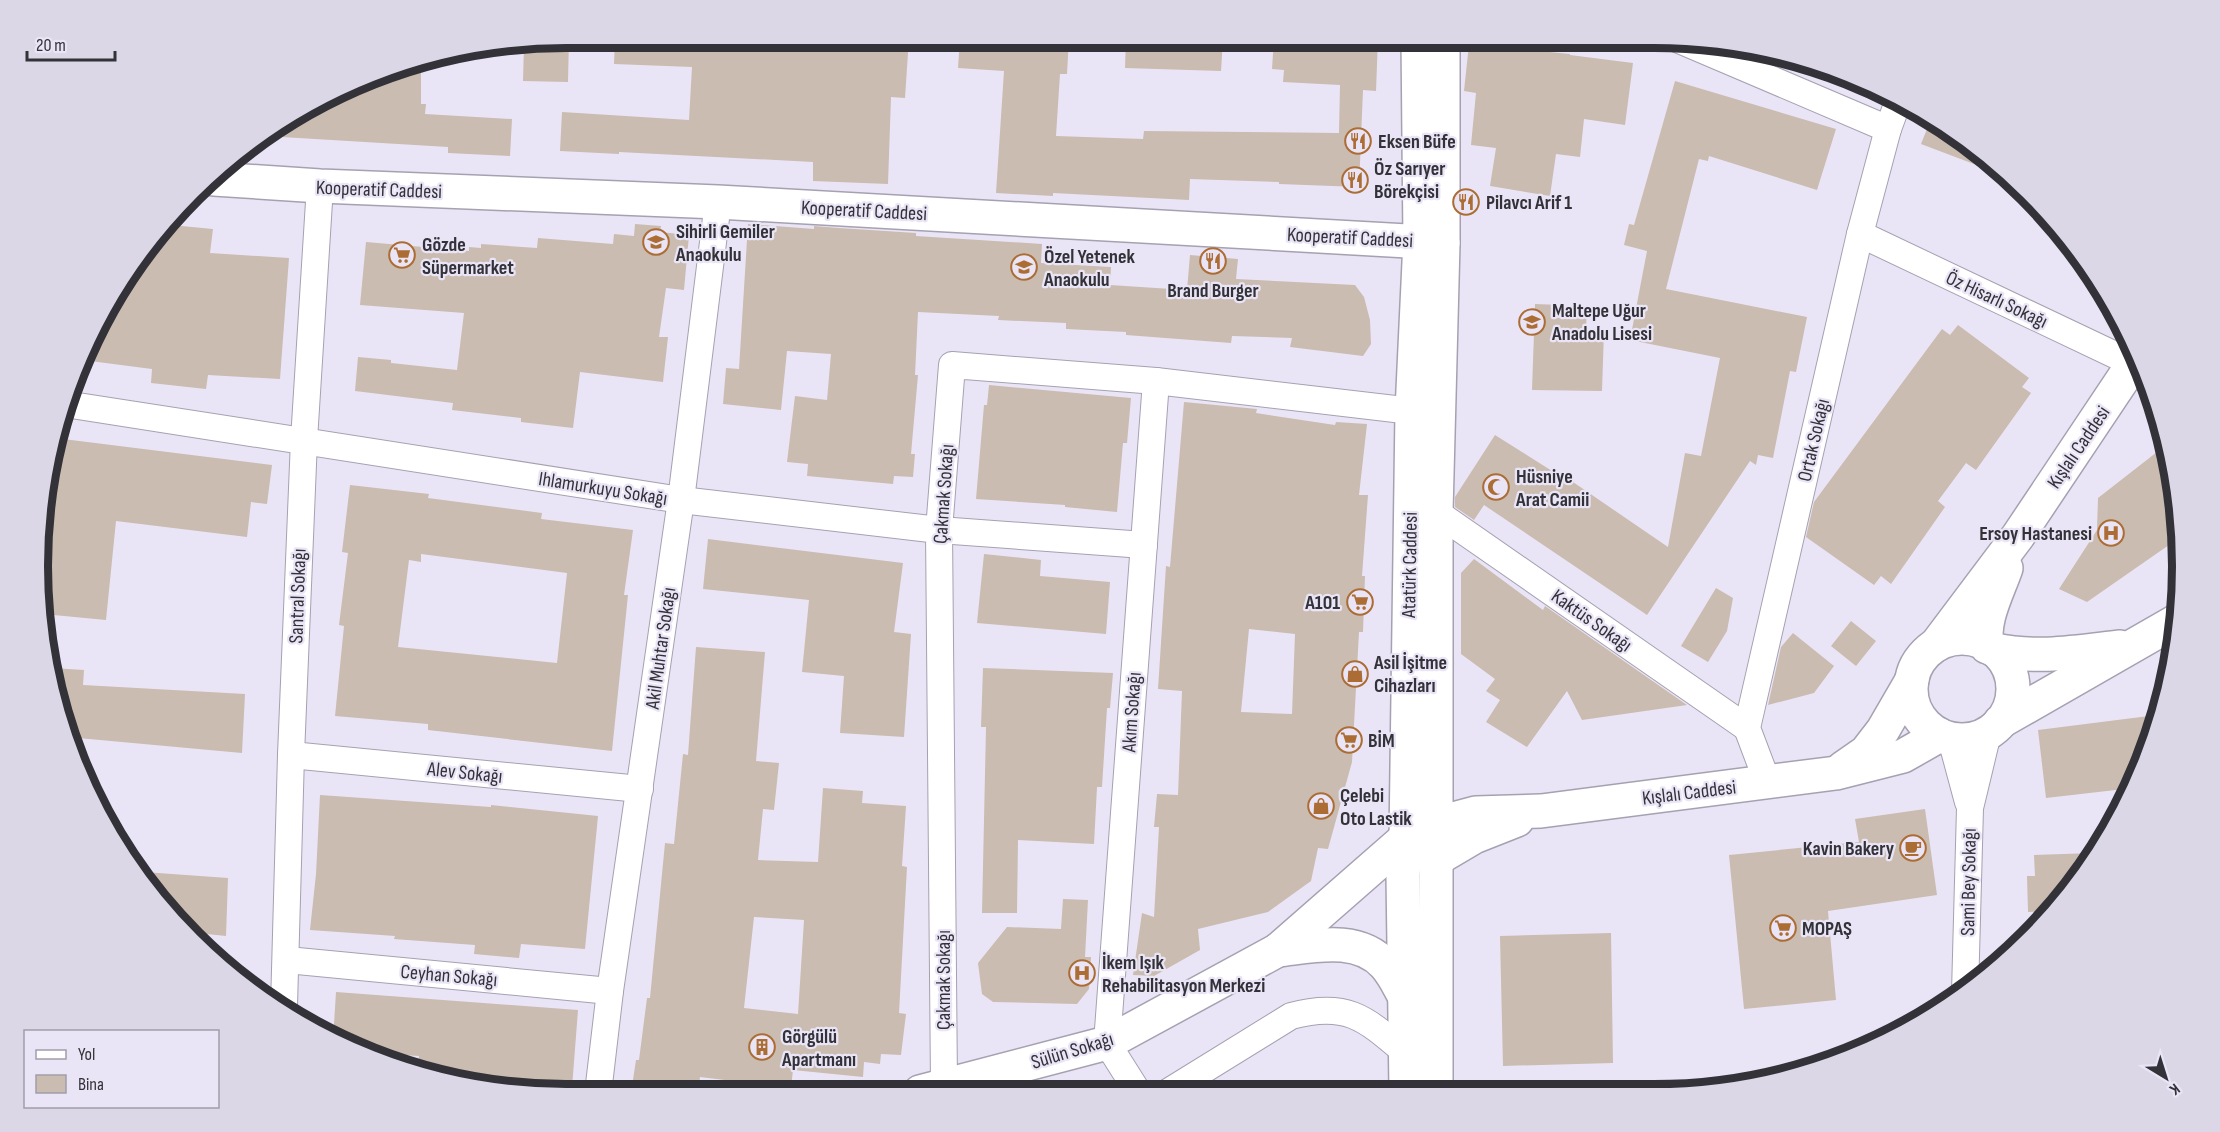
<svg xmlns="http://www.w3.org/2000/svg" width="2220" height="1132" viewBox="0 0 2220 1132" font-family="'Sofia Sans Condensed',sans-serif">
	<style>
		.building { fill: #cabcb0; fill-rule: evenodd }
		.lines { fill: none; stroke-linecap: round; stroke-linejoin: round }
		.street-casing { stroke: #a6a1b1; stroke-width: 28 }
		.secondary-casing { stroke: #a6a1b1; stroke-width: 36 }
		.primary-casing { stroke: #a6a1b1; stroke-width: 36 }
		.street { stroke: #fff; stroke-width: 26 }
		.secondary { stroke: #fff; stroke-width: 33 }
		.primary { stroke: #fff; stroke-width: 33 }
		.labels { text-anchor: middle; stroke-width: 4.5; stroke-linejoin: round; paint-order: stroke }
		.poi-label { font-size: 20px; font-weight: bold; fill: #333238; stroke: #eae5f6; text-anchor: start }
		.street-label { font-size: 20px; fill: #333238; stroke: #eae5f6 }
		.rim { fill: none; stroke: #333238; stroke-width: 8 }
	</style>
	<rect width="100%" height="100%" fill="#eae5f6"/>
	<g class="building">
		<polygon points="569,38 568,82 523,81 524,44"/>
		<polygon points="615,38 909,38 905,98 891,97 888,184 813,181 813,162 619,152 619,154 560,151 562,112 689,120 692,67 614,64"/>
		<polygon points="960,38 1069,38 1067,74 1060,74 1056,136 1143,139 1144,131 1339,133 1340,85 1283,82 1284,70 1272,69 1274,38 1378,38 1376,91 1363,90 1359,187 1279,184 1279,182 1190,179 1189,200 1053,193 1053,196 996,193 1004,71 958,68"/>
		<polygon points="1126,38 1223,38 1221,71 1125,68"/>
		<polygon points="1469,44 1570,54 1570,55 1633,63 1625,125 1584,119 1580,157 1556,154 1550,196 1490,186 1496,148 1471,145 1476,93 1464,91"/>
		<polygon points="421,61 421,104 426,104 425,114 512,119 510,156 448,153 448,147 265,136 396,66"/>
		<polygon points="1675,81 1836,129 1817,190 1709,156 1708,161 1699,159 1666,289 1807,317 1796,372 1790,371 1773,458 1758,455 1756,465 1750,461 1647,615 1484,505 1474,520 1455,507 1455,497 1495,435 1552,471 1554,469 1668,547 1685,453 1701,456 1720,358 1630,340 1647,251 1624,245 1629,224 1634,225"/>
		<polygon points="1931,119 1975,147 1998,167 1995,172 1921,144"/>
		<polygon points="635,224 661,226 660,232 689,235 684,290 666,288 659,337 668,337 663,382 580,372 573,428 521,422 521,418 452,410 453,403 355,391 358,357 391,360 391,363 457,370 464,313 360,305 366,242 469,251 469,247 481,248 481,244 537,248 538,238 613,244 614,234 634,236"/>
		<polygon points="748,224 814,229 814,226 839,228 916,233 916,236 1042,244 1041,263 1111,267 1110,285 1187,290 1190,255 1238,259 1236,279 1355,285 1364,297 1370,320 1371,344 1363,356 1290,347 1292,338 1232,336 1231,343 1126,335 1126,332 1066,329 1066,323 998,320 999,316 918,312 915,375 918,375 911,454 915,454 913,477 894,476 893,484 807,476 808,464 787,462 795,396 827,400 831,354 787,351 781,410 723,404 726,368 739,369"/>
		<polygon points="171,225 213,229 210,253 289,258 280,379 208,375 206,389 151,383 152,369 90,361 93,334 126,273"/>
		<polygon points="1535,304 1587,306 1586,330 1604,331 1602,391 1532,390"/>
		<polygon points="1958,325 2029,378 2022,387 2031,393 1976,470 1966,463 1938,501 1945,507 1891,584 1881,576 1874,585 1806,537 1814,502 1942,329 1950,335"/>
		<polygon points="989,385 1131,398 1127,443 1123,443 1117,512 1065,507 1065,505 976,499 984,405 987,405"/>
		<path d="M1184,402L1257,409L1256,413L1335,425L1336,422L1367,424L1359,495H1368L1362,576H1365L1363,632H1359L1352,762L1328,849L1318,848L1311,881L1268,912L1198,929L1200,950L1154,976L1133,975L1142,913L1154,917L1159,827H1154L1157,794L1178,795L1182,691L1158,689L1166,566L1170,567ZM1249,629L1295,634L1292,714L1241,712Z"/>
		<polygon points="55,438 272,465 267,504 251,502 247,537 116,521 106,620 43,614 48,463"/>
		<polygon points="2166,445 2178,497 2179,538 2087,602 2059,589 2097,530 2098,498"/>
		<path d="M350,485L429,494L428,498L542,513L541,519L633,530L624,595H628L612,751L428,730V724L335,716L344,626L339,625L348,553L342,552ZM421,554L567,573L557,663L398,647L409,560L421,562Z"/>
		<polygon points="708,539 903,563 894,632 911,634 904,737 840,733 844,676 802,672 809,600 703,589"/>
		<polygon points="984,554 1041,560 1040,576 1110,582 1106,634 977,623"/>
		<polygon points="1474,559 1543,610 1545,606 1687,705 1582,720 1567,691 1527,747 1486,722 1500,700 1486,691 1495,679 1461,654 1461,573"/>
		<polygon points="1716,588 1733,598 1727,631 1708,662 1681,646"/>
		<polygon points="1851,621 1876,641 1856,666 1831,646"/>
		<polygon points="1793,633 1834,666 1814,693 1768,705 1781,647"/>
		<path d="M696,647L765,652L756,761L779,763L774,810L763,809L758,860L818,862L823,788L863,791L862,803L906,806L902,866L907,867L899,1013L906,1014L901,1055L881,1054L880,1064L864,1062L863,1077L793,1070L791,1088L700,1077L698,1093H631L636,1060H639L647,998H650L665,843L674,844L683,754L688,755ZM754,917L804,920L798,1014L744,1008Z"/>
		<polygon points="52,668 84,670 83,685 245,694 242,753 78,738 76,747"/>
		<polygon points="983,668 1113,673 1110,708 1107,708 1102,787 1097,787 1094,844 1018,840 1017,913 982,913 986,727 981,727"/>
		<polygon points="2149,716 2151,737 2133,788 2046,798 2038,730"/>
		<polygon points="320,795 491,807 491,805 598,816 585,949 521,944 519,958 474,954 475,945 394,939 395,936 310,930 316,874"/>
		<polygon points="1925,809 1937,895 1828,911 1836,1000 1744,1009 1729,855 1859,842 1855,819"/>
		<polygon points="2092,853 2054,911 2028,912 2027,876 2035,876 2034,855"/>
		<polygon points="144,872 228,878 226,936 187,932"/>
		<polygon points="1063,899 1088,900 1085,957 1091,957 1089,989 1077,1004 993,1002 982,994 978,963 1007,927 1061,929"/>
		<polygon points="1611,933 1613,1063 1503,1066 1500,936"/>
		<polygon points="336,992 578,1010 572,1088 429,1076 417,1072 419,1056 366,1053 333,1040"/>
	</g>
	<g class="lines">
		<g class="street-casing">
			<g id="street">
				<polyline points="1677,39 1888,129"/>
				<polyline points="1860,234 2134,364"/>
				<polyline points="65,404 681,500 939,530 1144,545"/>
				<polyline points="1436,512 1747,728"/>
				<polyline points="1951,739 1968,802"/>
				<polyline points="291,755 640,789"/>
				<polyline points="1767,781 1747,728 1860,234 1888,129 1899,99"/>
				<polyline points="287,960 610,991"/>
				<polyline points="1965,992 1970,808 1988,733"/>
				<polyline points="284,1006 291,755 304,440 320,186"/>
				<polyline points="944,1085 939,530 952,365 1156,381 1412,411"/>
				<polyline points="1138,1092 1107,1043 1156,381"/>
				<path d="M1168,1092L1291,1016C1347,1001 1365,1018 1406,1053"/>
				<polyline points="598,1093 610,991 681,500 718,202"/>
			</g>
		</g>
		<g class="secondary-casing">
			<g id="secondary">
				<polyline points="214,179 320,186 718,202 1443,243"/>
				<circle cx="1962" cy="689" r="51"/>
				<polyline points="1936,645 2018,536 2137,358"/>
				<path d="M1987,647C1982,620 1997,594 2006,568"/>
				<path d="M1994,650C2038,659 2076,652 2120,647"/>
				<polyline points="2000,722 2178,620"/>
				<polyline points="1843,768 1866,752 1883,730 1912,680"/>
				<polyline points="1435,824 1476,813 1541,811 1836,773 1903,756 1940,735"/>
				<polyline points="1435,860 1474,837 1517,820"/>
				<polyline points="920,1092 1107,1043 1278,950"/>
			</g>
		</g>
		<g class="primary-casing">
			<g id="primary">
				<polyline points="1278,950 1406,838 1416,833"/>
				<path d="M1278,950C1314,946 1358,935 1385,965C1394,975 1399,987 1405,997"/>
				<polyline points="1406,1091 1403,875 1406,838 1412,411 1420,241 1418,38"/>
				<polyline points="1436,1091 1436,512 1443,243 1443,38"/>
			</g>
		</g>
		<use href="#street" class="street"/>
		<use href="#secondary" class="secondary"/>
		<use href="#primary" class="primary"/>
	</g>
	<defs>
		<g id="restaurant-ring" transform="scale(1.35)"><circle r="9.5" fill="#eae5f6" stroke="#ac6d34" stroke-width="1.5"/><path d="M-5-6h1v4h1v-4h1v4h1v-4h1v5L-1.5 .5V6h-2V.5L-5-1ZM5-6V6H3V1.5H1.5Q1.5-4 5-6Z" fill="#ac6d34"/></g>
		<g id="school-ring" transform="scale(1.35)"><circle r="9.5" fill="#eae5f6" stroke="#ac6d34" stroke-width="1.5"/><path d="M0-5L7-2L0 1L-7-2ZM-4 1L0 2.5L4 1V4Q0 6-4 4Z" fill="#ac6d34"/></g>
		<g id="supermarket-ring" transform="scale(1.35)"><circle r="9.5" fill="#eae5f6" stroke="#ac6d34" stroke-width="1.5"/><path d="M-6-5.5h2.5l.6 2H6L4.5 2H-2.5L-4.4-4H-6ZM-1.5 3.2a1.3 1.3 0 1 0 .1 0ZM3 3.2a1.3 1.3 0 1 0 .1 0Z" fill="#ac6d34"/></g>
		<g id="mosque-ring" transform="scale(1.35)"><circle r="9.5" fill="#eae5f6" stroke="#ac6d34" stroke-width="1.5"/><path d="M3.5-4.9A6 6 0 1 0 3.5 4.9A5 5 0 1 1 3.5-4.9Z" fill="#ac6d34"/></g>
		<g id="hospital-ring" transform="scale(1.35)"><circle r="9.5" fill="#eae5f6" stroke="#ac6d34" stroke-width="1.5"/><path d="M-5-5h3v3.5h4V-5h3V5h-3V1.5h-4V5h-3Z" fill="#ac6d34"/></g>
		<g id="shop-ring" transform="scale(1.35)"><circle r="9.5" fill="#eae5f6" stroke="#ac6d34" stroke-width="1.5"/><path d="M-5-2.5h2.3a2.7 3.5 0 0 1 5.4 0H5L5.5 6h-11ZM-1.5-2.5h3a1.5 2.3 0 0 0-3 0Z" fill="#ac6d34"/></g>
		<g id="cafe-ring" transform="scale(1.35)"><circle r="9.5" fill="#eae5f6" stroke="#ac6d34" stroke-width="1.5"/><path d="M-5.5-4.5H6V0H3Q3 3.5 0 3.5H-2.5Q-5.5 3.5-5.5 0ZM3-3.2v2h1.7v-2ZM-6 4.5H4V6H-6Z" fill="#ac6d34"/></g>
		<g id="building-ring" transform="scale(1.35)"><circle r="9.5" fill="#eae5f6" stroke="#ac6d34" stroke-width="1.5"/><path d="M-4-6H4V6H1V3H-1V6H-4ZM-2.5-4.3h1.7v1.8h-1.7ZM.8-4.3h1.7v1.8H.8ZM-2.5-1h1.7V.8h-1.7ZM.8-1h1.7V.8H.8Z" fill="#ac6d34"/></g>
	</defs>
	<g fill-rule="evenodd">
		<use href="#restaurant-ring" x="1358" y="141"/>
		<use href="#restaurant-ring" x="1355" y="180"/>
		<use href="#restaurant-ring" x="1466" y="202"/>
		<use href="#school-ring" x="656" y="242"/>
		<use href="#supermarket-ring" x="402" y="255"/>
		<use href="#restaurant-ring" x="1213" y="261"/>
		<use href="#school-ring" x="1024" y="267"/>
		<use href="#school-ring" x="1532" y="322"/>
		<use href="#mosque-ring" x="1496" y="487"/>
		<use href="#hospital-ring" x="2111" y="533"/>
		<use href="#supermarket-ring" x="1360" y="602"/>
		<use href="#shop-ring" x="1355" y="674"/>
		<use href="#supermarket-ring" x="1349" y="740"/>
		<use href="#shop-ring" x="1321" y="806"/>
		<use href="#cafe-ring" x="1913" y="848"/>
		<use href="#supermarket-ring" x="1783" y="928"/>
		<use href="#hospital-ring" x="1082" y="973"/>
		<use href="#building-ring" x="762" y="1047"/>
	</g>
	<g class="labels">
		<g class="poi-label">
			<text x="1378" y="148">Eksen Büfe</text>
			<text x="1374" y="175">Öz Sarıyer<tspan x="1374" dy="23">Börekçisi</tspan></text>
			<text x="1486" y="209">Pilavcı Arif 1</text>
			<text x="676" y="238">Sihirli Gemiler<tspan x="676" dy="23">Anaokulu</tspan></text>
			<text x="422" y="251">Gözde<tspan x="422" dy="23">Süpermarket</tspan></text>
			<text x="1044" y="263">Özel Yetenek<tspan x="1044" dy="23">Anaokulu</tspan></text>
			<text x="1213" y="297" text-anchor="middle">Brand Burger</text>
			<text x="1552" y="317">Maltepe Uğur<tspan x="1552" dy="23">Anadolu Lisesi</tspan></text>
			<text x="1516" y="483">Hüsniye<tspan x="1516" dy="23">Arat Camii</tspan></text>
			<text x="2092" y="540" text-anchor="end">Ersoy Hastanesi</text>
			<text x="1340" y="609" text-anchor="end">A101</text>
			<text x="1374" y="669">Asil İşitme<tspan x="1374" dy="23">Cihazları</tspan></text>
			<text x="1368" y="747">BİM</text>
			<text x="1340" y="802">Çelebi<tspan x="1340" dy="23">Oto Lastik</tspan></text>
			<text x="1894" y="855" text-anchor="end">Kavin Bakery</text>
			<text x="1802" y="935">MOPAŞ</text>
			<text x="1102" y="969">İkem Işık<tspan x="1102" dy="23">Rehabilitasyon Merkezi</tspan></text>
			<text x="782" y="1043">Görgülü<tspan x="782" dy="23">Apartmanı</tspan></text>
		</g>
		<g class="street-label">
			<text transform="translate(379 189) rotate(2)" y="7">Kooperatif Caddesi</text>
			<text transform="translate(864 210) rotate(3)" y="7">Kooperatif Caddesi</text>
			<text transform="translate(1350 237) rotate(3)" y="7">Kooperatif Caddesi</text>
			<text transform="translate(1997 299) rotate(25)" y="7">Öz Hisarlı Sokağı</text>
			<text transform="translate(1813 440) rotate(-77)" y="7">Ortak Sokağı</text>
			<text transform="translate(2078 447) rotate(-56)" y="7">Kışlalı Caddesi</text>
			<text transform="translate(603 488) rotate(9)" y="7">Ihlamurkuyu Sokağı</text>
			<text transform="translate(943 494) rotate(-86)" y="7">Çakmak Sokağı</text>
			<text transform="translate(1409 565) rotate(-89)" y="7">Atatürk Caddesi</text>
			<text transform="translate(297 596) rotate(-88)" y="7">Santral Sokağı</text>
			<text transform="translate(1592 620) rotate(35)" y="7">Kaktüs Sokağı</text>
			<text transform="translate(660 648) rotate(-82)" y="7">Akil Muhtar Sokağı</text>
			<text transform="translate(1131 712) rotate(-86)" y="7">Akım Sokağı</text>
			<text transform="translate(465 772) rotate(6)" y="7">Alev Sokağı</text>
			<text transform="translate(1689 792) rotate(-7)" y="7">Kışlalı Caddesi</text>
			<text transform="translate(1968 882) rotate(-89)" y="7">Sami Bey Sokağı</text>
			<text transform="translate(449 975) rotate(5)" y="7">Ceyhan Sokağı</text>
			<text transform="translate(943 980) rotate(-90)" y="7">Çakmak Sokağı</text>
			<text transform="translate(1072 1050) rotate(-17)" y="7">Sülün Sokağı</text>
		</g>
	</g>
	<path d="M0 0H2220V1132H0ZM566 48H1654A518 518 0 0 1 2172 566V566A518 518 0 0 1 1654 1084H566A518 518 0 0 1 48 566V566A518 518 0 0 1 566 48Z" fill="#dbd7e7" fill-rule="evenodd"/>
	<path class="rim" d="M566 48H1654A518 518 0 0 1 2172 566V566A518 518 0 0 1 1654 1084H566A518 518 0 0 1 48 566V566A518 518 0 0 1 566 48Z"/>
	<rect x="24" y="1030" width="195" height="78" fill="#eae5f6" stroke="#a19daa" stroke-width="1.5"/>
	<rect x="36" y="1050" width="30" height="9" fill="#ffffff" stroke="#a19daa" stroke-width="1.5"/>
	<text x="78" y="1060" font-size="18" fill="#333238">Yol</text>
	<rect x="36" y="1075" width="30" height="18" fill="#cabcb0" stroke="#a19daa" stroke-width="1.5"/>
	<text x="78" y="1090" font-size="18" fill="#333238">Bina</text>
	<g transform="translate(2166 1078) rotate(142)" stroke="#eae5f6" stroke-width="4.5" paint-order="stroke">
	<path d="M0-4.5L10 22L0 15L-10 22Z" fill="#333238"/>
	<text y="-9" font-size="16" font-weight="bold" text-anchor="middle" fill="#333238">K</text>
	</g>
	<path d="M27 51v9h88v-9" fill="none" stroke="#333238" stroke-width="3"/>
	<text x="36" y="51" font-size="18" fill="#333238" stroke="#eae5f6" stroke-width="4.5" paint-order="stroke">20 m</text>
</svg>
